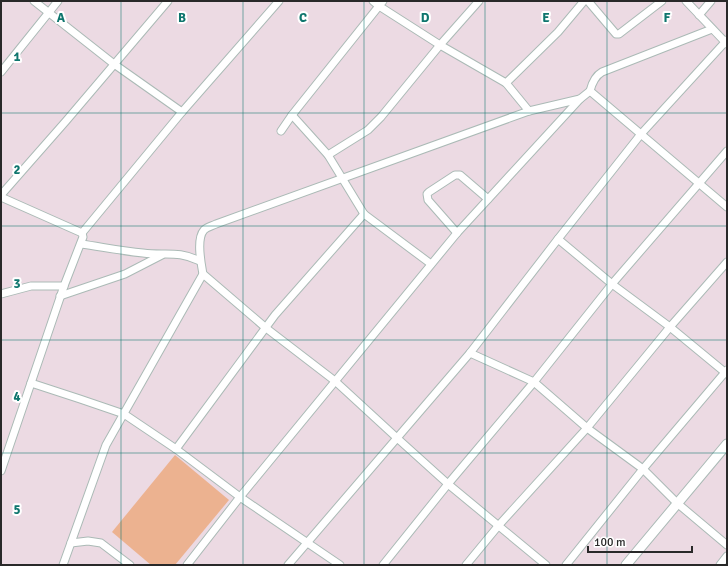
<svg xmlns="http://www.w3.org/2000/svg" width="728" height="566" viewBox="0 0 728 566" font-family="Signika,sans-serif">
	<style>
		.pitch { fill: #ecb290 }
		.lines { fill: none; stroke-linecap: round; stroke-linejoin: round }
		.minor-casing { stroke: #abbab6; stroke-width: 9 }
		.tertiary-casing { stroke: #abbab6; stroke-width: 11 }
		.minor { stroke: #fff; stroke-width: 7 }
		.tertiary { stroke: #fff; stroke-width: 9 }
		.grid { fill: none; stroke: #0f766e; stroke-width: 1; stroke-opacity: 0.55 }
		.grid-label { font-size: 13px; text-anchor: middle; font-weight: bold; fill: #0f766e; stroke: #fff; stroke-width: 4; stroke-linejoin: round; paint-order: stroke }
	</style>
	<rect width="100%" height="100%" fill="#ecdae3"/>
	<polygon class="pitch" points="175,455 229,500 175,565 151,565 112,532"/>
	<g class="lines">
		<g class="minor-casing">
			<g id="minor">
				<polyline points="34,1 114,64 182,112 82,233"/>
				<polyline points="373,1 379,6 440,45 506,83 529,111"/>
				<polyline points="588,1 616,34 619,34 662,1"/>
				<polyline points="686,1 727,44"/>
				<polyline points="699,15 711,1"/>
				<path d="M712,29L602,72C595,76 592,83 590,91L580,99L529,111L216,224C212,226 207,227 204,230C196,239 201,263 203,274L266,328L335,381L397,438L470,353L558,239L612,284L670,327L727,374"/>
				<polyline points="1,72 58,1"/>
				<polyline points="506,83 558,32 584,1"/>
				<polyline points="590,91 727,207"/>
				<polyline points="182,112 279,1"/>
				<polyline points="292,115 328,155 364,214 431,264"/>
				<polyline points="281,131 292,115 383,1"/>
				<polyline points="328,155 368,130 381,117 440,45 479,1"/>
				<polyline points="1,195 66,121 168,1"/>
				<polyline points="1,197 82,233 83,237 64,286 1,471"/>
				<polyline points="457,233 428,200 427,194 429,192 455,175 460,175 488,199"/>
				<polyline points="558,239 641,134 727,40"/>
				<path d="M81,244C102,247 122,251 143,253C166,256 177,250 200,261"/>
				<polyline points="1,294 31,286 64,286"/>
				<polyline points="60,296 125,274 162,255"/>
				<polyline points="470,353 534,382 587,428 643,469 677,503 727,545"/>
				<polyline points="31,383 80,399 124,414 176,449 240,497 340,565"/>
				<polyline points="176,449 275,315 364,214"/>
				<polyline points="71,543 88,541 101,543 130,565"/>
				<polyline points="63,565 106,445 203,274"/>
				<polyline points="187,565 240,497 457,233 580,99"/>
				<polyline points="288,565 397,438 448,484 546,565"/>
				<polyline points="383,565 448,484 534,382 612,284 727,151"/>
				<polyline points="466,565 499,525 587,428 670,327 727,262"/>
				<polyline points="566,565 643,469 727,370"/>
				<polyline points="720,565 727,556"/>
			</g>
		</g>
		<g class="tertiary-casing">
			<polyline id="tertiary" points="626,565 727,444"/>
		</g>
		<use href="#minor" class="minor"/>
		<use href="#tertiary" class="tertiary"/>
	</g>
	<path class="grid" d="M121,1V565M243,1V565M364,1V565M485,1V565M607,1V565M1,113H727M1,226H727M1,340H727M1,453H727"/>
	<g class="grid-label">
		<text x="61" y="22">A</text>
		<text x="182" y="22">B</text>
		<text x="303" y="22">C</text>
		<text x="425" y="22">D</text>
		<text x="546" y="22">E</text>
		<text x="667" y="22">F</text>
		<text x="17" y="61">1</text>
		<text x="17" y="174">2</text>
		<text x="17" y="288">3</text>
		<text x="17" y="401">4</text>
		<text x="17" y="514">5</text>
	</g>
	<rect width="728" height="566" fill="none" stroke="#292929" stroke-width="4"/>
	<path d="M588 546v6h104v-6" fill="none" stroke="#292929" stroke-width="2"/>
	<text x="594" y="546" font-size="12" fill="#292929" stroke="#ffffff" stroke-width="3" paint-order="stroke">100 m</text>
</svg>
